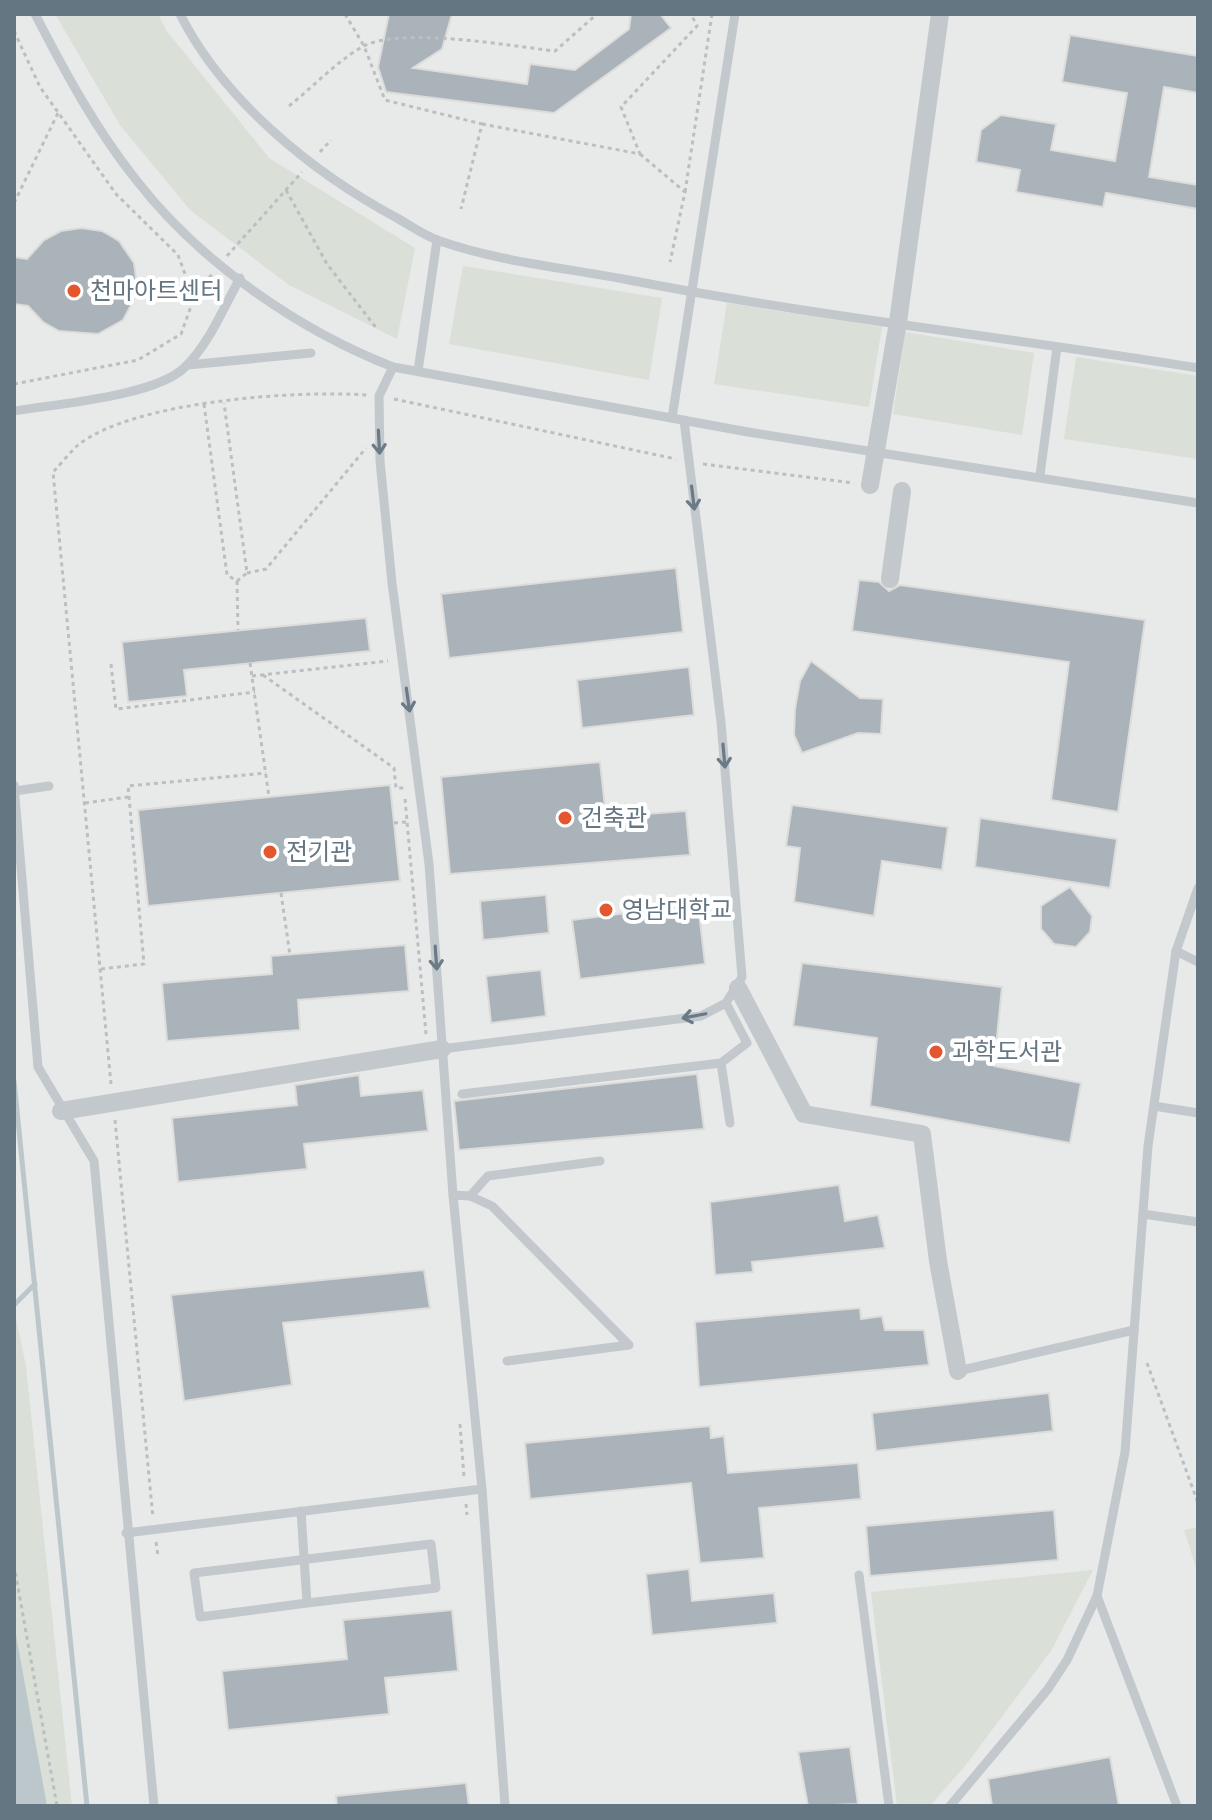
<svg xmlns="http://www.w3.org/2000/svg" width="1212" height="1820" viewBox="0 0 1212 1820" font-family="Raleway,'Noto Sans KR',sans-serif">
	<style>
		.built { fill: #e8e9e9 }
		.green { fill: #dadfd7 }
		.water { fill: #bbc7cb }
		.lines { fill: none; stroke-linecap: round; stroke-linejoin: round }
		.stream { stroke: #bbc7cb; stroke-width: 5 }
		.building { fill: #aab3b9; stroke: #dcdcda; stroke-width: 2 }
		.path { stroke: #bbbfc2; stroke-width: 3; stroke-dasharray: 4 4; stroke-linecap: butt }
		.lane { stroke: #c3c8cc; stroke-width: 9 }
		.street { stroke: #c3c8cc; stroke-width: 18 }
		.oneway { stroke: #6a7a87 }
		.poi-dot { fill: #e4572e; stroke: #fff; stroke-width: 3 }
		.labels { text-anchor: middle; stroke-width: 8; stroke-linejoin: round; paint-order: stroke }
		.poi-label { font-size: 24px; fill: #657683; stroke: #fff; text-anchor: start }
	</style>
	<rect width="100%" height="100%" fill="#fafaf8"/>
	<rect class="built" x="14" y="14" width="1184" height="1792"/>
	<g class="green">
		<polygon points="55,14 158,14 166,30 269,158 415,248 397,339 289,285 190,210 120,125"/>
		<polygon points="463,266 662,298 649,380 449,344"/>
		<polygon points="727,303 882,327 869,407 714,384"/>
		<polygon points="905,332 1034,353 1022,435 893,414"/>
		<polygon points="1076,357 1198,376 1198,459 1064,439"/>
		<polygon points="14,1309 26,1366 72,1806 14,1806"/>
		<polygon points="1198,1527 1198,1574 1184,1530"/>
		<polygon points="1093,1570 1051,1651 965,1766 930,1806 897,1806 871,1592"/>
	</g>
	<polygon class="water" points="14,1624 47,1806 14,1806"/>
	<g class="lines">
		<g class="stream">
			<polyline points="14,1081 87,1806"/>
			<polyline points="14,1305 35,1284"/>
		</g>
	</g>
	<g class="building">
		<polygon points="389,14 452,14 442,49 413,68 527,84 530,64 575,70 629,29 631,14 660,14 671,28 554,113 386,92 378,67"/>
		<polygon points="1070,35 1198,56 1198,93 1164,87 1149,177 1198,185 1198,209 1106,193 1103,207 1016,192 1020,170 976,162 981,130 1001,115 1056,124 1051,150 1115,161 1127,93 1062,82"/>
		<polygon points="81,228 102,231 119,241 134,263 136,278 130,307 123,320 98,334 59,331 43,322 28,306 14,304 14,257 27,259 44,240 61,231"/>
		<polygon points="676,568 683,632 449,658 441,594"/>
		<polygon points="859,580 879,582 889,591 900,585 1145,620 1118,812 1051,800 1069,662 852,631"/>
		<polygon points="366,618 370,651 184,670 187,696 128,702 122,642"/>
		<polygon points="811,661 860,698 883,699 881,734 858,733 802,753 794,735 795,709 800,681"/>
		<polygon points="689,667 694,715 582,728 577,680"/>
		<polygon points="600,762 606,817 686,811 690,855 450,874 441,777"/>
		<polygon points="390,785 400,881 148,906 138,810"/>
		<polygon points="792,805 948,827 942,870 882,861 874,916 794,902 800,848 786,846"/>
		<polygon points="980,818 1117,839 1110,888 975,867"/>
		<polygon points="1070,887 1092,916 1090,932 1076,947 1054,944 1041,929 1041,906"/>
		<polygon points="546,895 549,933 483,940 480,901"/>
		<polygon points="698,904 705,964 580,979 572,920"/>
		<polygon points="405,945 409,991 298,1000 300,1030 167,1041 162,983 272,974 271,956"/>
		<polygon points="802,963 1002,987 994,1066 1081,1083 1070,1143 870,1106 877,1038 793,1026"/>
		<polygon points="541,970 546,1016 491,1023 486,976"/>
		<polygon points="697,1074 704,1129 459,1150 454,1101"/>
		<polygon points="359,1075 361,1096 423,1090 428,1131 304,1144 307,1169 178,1182 172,1118 297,1105 295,1085"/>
		<polygon points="839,1185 845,1221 878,1215 885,1248 752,1262 753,1272 715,1275 710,1202"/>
		<polygon points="424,1270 430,1308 283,1323 292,1385 184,1401 171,1295"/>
		<polygon points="860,1308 861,1319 882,1316 885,1330 924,1330 929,1365 699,1387 695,1322"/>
		<polygon points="1049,1393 1053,1431 876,1451 872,1413"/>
		<polygon points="710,1426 711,1438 724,1436 728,1473 858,1463 861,1499 759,1508 764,1558 700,1563 691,1483 530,1499 525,1443"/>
		<polygon points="1054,1510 1058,1560 870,1576 866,1526"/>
		<polygon points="689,1569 692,1601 774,1593 777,1623 652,1635 646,1574"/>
		<polygon points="452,1610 458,1671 385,1678 389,1714 228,1730 222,1671 347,1659 343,1620"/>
		<polygon points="850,1747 858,1804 808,1806 798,1752"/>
		<polygon points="1110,1757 1119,1806 992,1806 988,1779"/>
		<polygon points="466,1783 469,1806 337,1806 336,1796"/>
	</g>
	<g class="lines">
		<g class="path">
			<polyline points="345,14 364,46 385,100 482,124 461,209"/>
			<polyline points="14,31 40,87 116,194 178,255 193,296"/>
			<path d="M289,106C313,87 336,62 362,47C399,26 511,46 555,51L597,14"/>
			<polyline points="482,124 640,154 621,107 697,26 691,14"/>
			<polyline points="320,152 331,140"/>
			<polyline points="640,154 685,192 670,262"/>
			<polyline points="286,190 327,264 377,329"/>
			<polyline points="685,192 712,14"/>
			<polyline points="14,203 58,113"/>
			<polyline points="227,256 302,172"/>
			<polyline points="14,384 138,360 181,334 194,298 212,274"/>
			<polyline points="394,399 676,459"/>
			<polyline points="204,404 227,575 237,581 247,573 224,403"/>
			<polyline points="703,464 854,483"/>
			<polyline points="247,573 266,569 366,448"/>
			<polyline points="237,581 238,630"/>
			<polyline points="250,663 269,797"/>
			<polyline points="111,664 116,709 255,692"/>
			<polyline points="263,675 394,768 396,788 404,788"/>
			<polyline points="252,676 388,661"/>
			<polyline points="405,799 426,1034"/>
			<polyline points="85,803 128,797"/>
			<polyline points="394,823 406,822"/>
			<polyline points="281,893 290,955"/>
			<polyline points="101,969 144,964 128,786 266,773"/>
			<path d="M111,1084L53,472C61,464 69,453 78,445C134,401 296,390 367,395"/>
			<polyline points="115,1120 153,1518"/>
			<polyline points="1147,1363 1198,1503"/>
			<polyline points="460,1424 464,1477"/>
			<polyline points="466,1504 467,1515"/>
			<polyline points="156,1542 158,1556"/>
			<polyline points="14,1565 57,1806"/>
		</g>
		<g class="lane">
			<path d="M35,14C65,72 96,130 137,181C200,262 298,330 393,367L748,432L1198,503"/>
			<path d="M180,14C223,100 313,173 397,218C411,226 425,236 440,241C500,262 567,268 629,280C818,317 1009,337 1198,368"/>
			<polyline points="188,365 311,353"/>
			<polyline points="393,367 379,396 380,461 392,583 429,864 453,1195 482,1489 505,1806"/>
			<polyline points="418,371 437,240"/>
			<path d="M14,411C56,404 157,396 185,367C209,344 224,307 240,278"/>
			<polyline points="672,418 735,14"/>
			<polyline points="1040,475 1057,347"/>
			<polyline points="14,785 38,1067 94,1161 154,1806"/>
			<polyline points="15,791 49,786"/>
			<polyline points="1176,951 1198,962"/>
			<polyline points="442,1049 701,1016 726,1003 742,977 721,722 684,420"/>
			<polyline points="721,1063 730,1123"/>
			<polyline points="462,1094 721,1063 747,1043 726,1003"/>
			<polyline points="1154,1106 1198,1113"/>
			<polyline points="453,1195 470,1196 492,1206 629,1345 507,1361"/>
			<polyline points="470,1196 488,1176 600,1161"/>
			<polyline points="1143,1214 1198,1222"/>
			<polyline points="958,1371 1134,1330"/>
			<polyline points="301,1511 307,1603 436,1588 431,1544 194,1573 200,1617 307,1603"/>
			<polyline points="126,1533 482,1489"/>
			<polyline points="859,1575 889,1806"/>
			<polyline points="1097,1596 1177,1806"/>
			<polyline points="950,1806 1048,1689 1067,1660 1097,1596 1125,1452 1148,1146 1176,951 1198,888"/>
		</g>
		<g class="street">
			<polyline points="870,485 898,322 940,14"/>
			<polyline points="890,579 902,491"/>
			<polyline points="738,988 804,1114 922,1134 938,1261 958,1371"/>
			<polyline points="61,1111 442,1049"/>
		</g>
	</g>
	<defs><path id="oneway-shaft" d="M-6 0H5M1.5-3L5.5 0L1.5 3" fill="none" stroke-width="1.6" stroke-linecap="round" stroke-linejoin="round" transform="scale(2)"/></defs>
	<g class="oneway">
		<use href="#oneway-shaft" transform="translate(379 442) rotate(87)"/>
		<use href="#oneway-shaft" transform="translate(693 498) rotate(83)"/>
		<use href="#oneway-shaft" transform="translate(408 700) rotate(82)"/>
		<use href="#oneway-shaft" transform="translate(724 756) rotate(85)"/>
		<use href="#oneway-shaft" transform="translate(436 958) rotate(86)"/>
		<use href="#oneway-shaft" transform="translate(694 1016) rotate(169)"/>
	</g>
	<g class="poi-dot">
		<circle cx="74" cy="291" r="8"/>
		<circle cx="565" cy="818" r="8"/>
		<circle cx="270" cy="852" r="8"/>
		<circle cx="606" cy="910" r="8"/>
		<circle cx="936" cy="1052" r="8"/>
	</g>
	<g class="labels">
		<g class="poi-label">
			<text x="90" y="299">천마아트센터</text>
			<text x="581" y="826">건축관</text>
			<text x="286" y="860">전기관</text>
			<text x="622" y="918">영남대학교</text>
			<text x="952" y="1060">과학도서관</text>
		</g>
	</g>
	<rect width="1212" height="1820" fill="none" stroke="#657683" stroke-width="32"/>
</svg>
